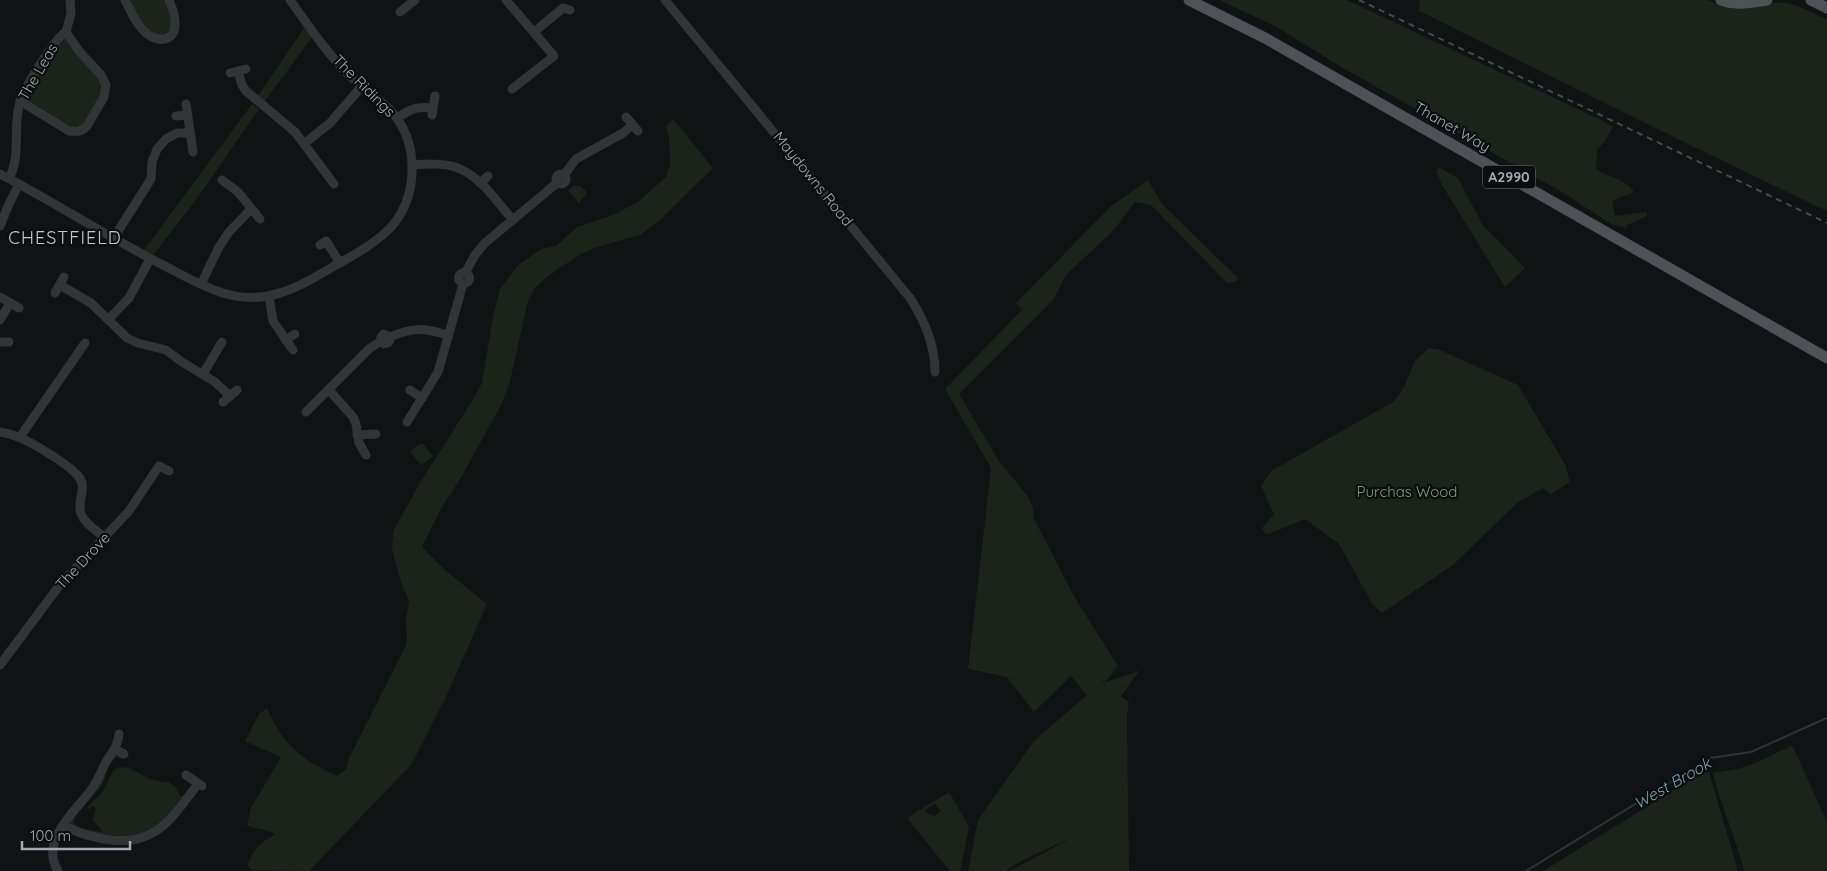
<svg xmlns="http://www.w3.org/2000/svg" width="1827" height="871" viewBox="0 0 1827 871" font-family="Quicksand,sans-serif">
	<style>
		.green { fill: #1c231b; fill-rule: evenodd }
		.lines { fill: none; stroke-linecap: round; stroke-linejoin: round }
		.stream { stroke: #2a3538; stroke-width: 2 }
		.minor { stroke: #323438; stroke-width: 9 }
		.major { stroke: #4e5257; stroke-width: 11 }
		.rail { stroke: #474b4f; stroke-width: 2; stroke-dasharray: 6 5; stroke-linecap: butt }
		.labels { text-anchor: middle; stroke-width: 4.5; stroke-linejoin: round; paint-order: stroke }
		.shield { fill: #0c0d0e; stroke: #757c82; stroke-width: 1 }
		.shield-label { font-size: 14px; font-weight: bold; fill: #a2abb4 }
		.street-label { font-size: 15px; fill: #a2abb4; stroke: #0c0d0e }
		.park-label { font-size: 15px; fill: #7e9f79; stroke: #0c0d0e }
		.water-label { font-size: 16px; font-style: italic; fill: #78a2b0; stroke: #0c0d0e }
		.quarter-label { font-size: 18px; letter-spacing: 1px; fill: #c3c9d0; stroke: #0c0d0e }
	</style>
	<rect width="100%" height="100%" fill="#111213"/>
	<g class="green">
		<polygon points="127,0 166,0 172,28 167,36 150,34"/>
		<path d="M1219,0H1347L1603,121L1613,127L1604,142L1597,150L1596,169C1606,177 1627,179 1634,192L1612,201L1615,216L1647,212V216L1627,225V228L1611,224L1562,192L1343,68L1273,25Z"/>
		<path d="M1420,0H1708C1732,15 1760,0 1786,3C1799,5 1814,14 1827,19V211L1694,147L1419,11Z"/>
		<polygon points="304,28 313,36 265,101 258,96"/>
		<polygon points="66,37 96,72 104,90 85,125 75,130 23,99 52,48"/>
		<polygon points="252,104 259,109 196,200 153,255 144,250"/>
		<path d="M673,119L713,168L659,221L640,235L597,247L579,255L548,276L534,289L528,301L510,381L502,403L462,476L442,507L422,547L446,571L487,604L446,697L411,765L309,871L252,870L247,865C256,847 258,845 275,834C265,828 255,830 247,825L251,808L281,757L245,741L259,714L267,708C283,745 301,759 337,776L346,769L349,758L407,643L406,620L409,601L401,582L392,549L393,531L421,481L474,398L482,383L493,316L500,289L518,265L541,249L556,246L577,227L613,215L638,202L666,177L670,164L669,139L666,126Z"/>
		<polygon points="1440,168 1458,178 1482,224 1525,268 1505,287 1442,185 1437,174 1437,169"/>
		<polygon points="1148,180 1162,204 1238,278 1235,282 1227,283 1151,205 1135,202 1113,231 1066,275 1054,299 959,394 999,461 1028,497 1033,507 1033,517 1075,598 1118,666 1107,680 1100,684 1139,671 1121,696 1129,702 1127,717 1129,871 1010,871 1073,837 1023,860 1005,871 968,871 978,820 1034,741 1087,695 1071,676 1034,712 1007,677 968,669 991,468 945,389 1022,310 1016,303 1111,206"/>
		<polygon points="573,186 580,186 586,191 586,194 579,203 568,191"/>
		<polygon points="1429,348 1440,350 1518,385 1566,466 1570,482 1551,494 1543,488 1517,503 1453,565 1382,613 1373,605 1339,544 1305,519 1266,535 1262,528 1274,514 1261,486 1271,471 1393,402 1403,389 1415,361"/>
		<polygon points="419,444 423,444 433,456 421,465 410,452"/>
		<path d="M1791,746L1793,747L1827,822V871H1744C1736,838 1721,806 1713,773L1738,769L1756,763Z"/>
		<path d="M128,753L124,759L117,757C105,763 108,777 101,786C94,797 73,810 74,824L82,828L103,832L93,820L96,808L93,806L89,809L87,808L103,791L113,771L119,767L129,768L148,778L161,782H169L177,789L180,796H183C176,804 170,814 163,821C136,845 101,835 71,825L69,819L116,755Z"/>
		<polygon points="1708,769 1738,871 1543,871"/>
		<path d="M949,792L969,827L960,871H950L907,818ZM935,803L941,811L933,817L931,814L929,815L925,810Z"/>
	</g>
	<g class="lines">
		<polyline class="stream" points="1526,871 1710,758 1751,752 1827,718"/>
		<g class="minor">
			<path d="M125,0C131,11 136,25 146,33C158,43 176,42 175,23C175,15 172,7 169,0"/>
			<polyline points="506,0 554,56 512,89"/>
			<path d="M665,0L910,298C925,321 935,345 935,372"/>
			<polyline points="400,12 415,0"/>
			<polyline points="534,32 563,8 570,10"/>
			<polyline points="238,71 242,85 246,91 295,132 334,184"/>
			<polyline points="230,73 246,69"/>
			<path d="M20,101L69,131C77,132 81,132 87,126L104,97L106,85L101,75L79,51L66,32"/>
			<polyline points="186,104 193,152"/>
			<polyline points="432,115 435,96"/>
			<polyline points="176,116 187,115"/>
			<polyline points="626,117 638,131"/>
			<path d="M397,118C411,109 416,106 433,108"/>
			<polyline points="305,143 330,123 362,86"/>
			<path d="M412,165C426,164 441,163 455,167C480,175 496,201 513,220"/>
			<circle cx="561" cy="179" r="5"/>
			<path d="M0,174C56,203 109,238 165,266C184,276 203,287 223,293C267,307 300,286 336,265C356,254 376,243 392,226C417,197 419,148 396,117C383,99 363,90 348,74C326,52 308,25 290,0"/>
			<polyline points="564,175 576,159 623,133 632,125"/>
			<path d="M9,178C22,155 12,127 20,102C23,90 56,36 66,32L71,13L70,0"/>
			<polyline points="222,180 238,192 260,219"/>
			<polyline points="480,183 488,176"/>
			<polyline points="0,226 9,204 19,184"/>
			<polyline points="113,239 151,179 152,162 157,149 166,139 177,133 190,133"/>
			<polyline points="320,245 326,241 340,263"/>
			<circle cx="464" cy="278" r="5.5"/>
			<polyline points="465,273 475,255 485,243 557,183"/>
			<polyline points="201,284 219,247 229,232 251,209"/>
			<polyline points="60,285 91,303 127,338 138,343 166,350 182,362 215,382 230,396"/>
			<polyline points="55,293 64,277"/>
			<polyline points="269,296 273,321 293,350"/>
			<polyline points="0,297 19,308"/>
			<polyline points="0,320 10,303"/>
			<polyline points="108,320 129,298 150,259"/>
			<path d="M390,337V340L388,343L384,344L381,341V337L384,334L390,337C413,327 424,328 448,335"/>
			<polyline points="285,340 295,334"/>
			<polyline points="0,342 9,342"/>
			<polyline points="203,374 222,342"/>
			<polyline points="329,390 353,417 356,424 359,443 366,455"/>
			<polyline points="410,390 422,398"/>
			<polyline points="223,402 237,390"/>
			<polyline points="306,412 369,349 381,341"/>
			<polyline points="407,422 438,372 463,284"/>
			<path d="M0,432C6,433 13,435 18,437C32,442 71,466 79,477C88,489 76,501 81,514C85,524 97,531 105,538"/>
			<polyline points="357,435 376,434"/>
			<polyline points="20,437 85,343"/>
			<polyline points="0,665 59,586 129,511 159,466 169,471"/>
			<polyline points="115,749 124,754"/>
			<polyline points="186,775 202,786"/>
			<path d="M64,825C76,833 90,836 104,839C155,848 170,820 198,784"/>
			<path d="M58,871C39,840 76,811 91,790C98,781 101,771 106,762C112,752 118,747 119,734"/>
		</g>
		<g class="major">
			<polyline points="1189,0 1265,38 1827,358"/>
			<path d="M1721,0C1736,6 1752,2 1767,0"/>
			<polyline points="1811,0 1827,8"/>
		</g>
		<polyline class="rail" points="1359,0 1827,223"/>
	</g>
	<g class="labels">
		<rect class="shield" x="1483" y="165.5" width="52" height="23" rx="4"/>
		<g class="shield-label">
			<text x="1509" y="182">A2990</text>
		</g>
		<g class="street-label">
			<text transform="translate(38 72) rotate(-60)" y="5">The Leas</text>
			<text transform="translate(364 86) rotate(45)" y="5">The Ridings</text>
			<text transform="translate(1452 127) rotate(30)" y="5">Thanet Way</text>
			<text transform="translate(813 179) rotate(51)" y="5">Maydowns Road</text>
			<text transform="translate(83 561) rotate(-47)" y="5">The Drove</text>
		</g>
		<g class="park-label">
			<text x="1407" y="497">Purchas Wood</text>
		</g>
		<g class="water-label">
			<text transform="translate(1672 783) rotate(-30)" y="6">West Brook</text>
		</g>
		<g class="quarter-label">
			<text x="65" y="244">CHESTFIELD</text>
		</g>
	</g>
	<path d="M22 841v8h108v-8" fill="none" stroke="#a2abb4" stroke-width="2.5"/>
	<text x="30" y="841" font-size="15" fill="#a2abb4" stroke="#0c0d0e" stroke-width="4" paint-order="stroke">100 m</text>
</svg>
